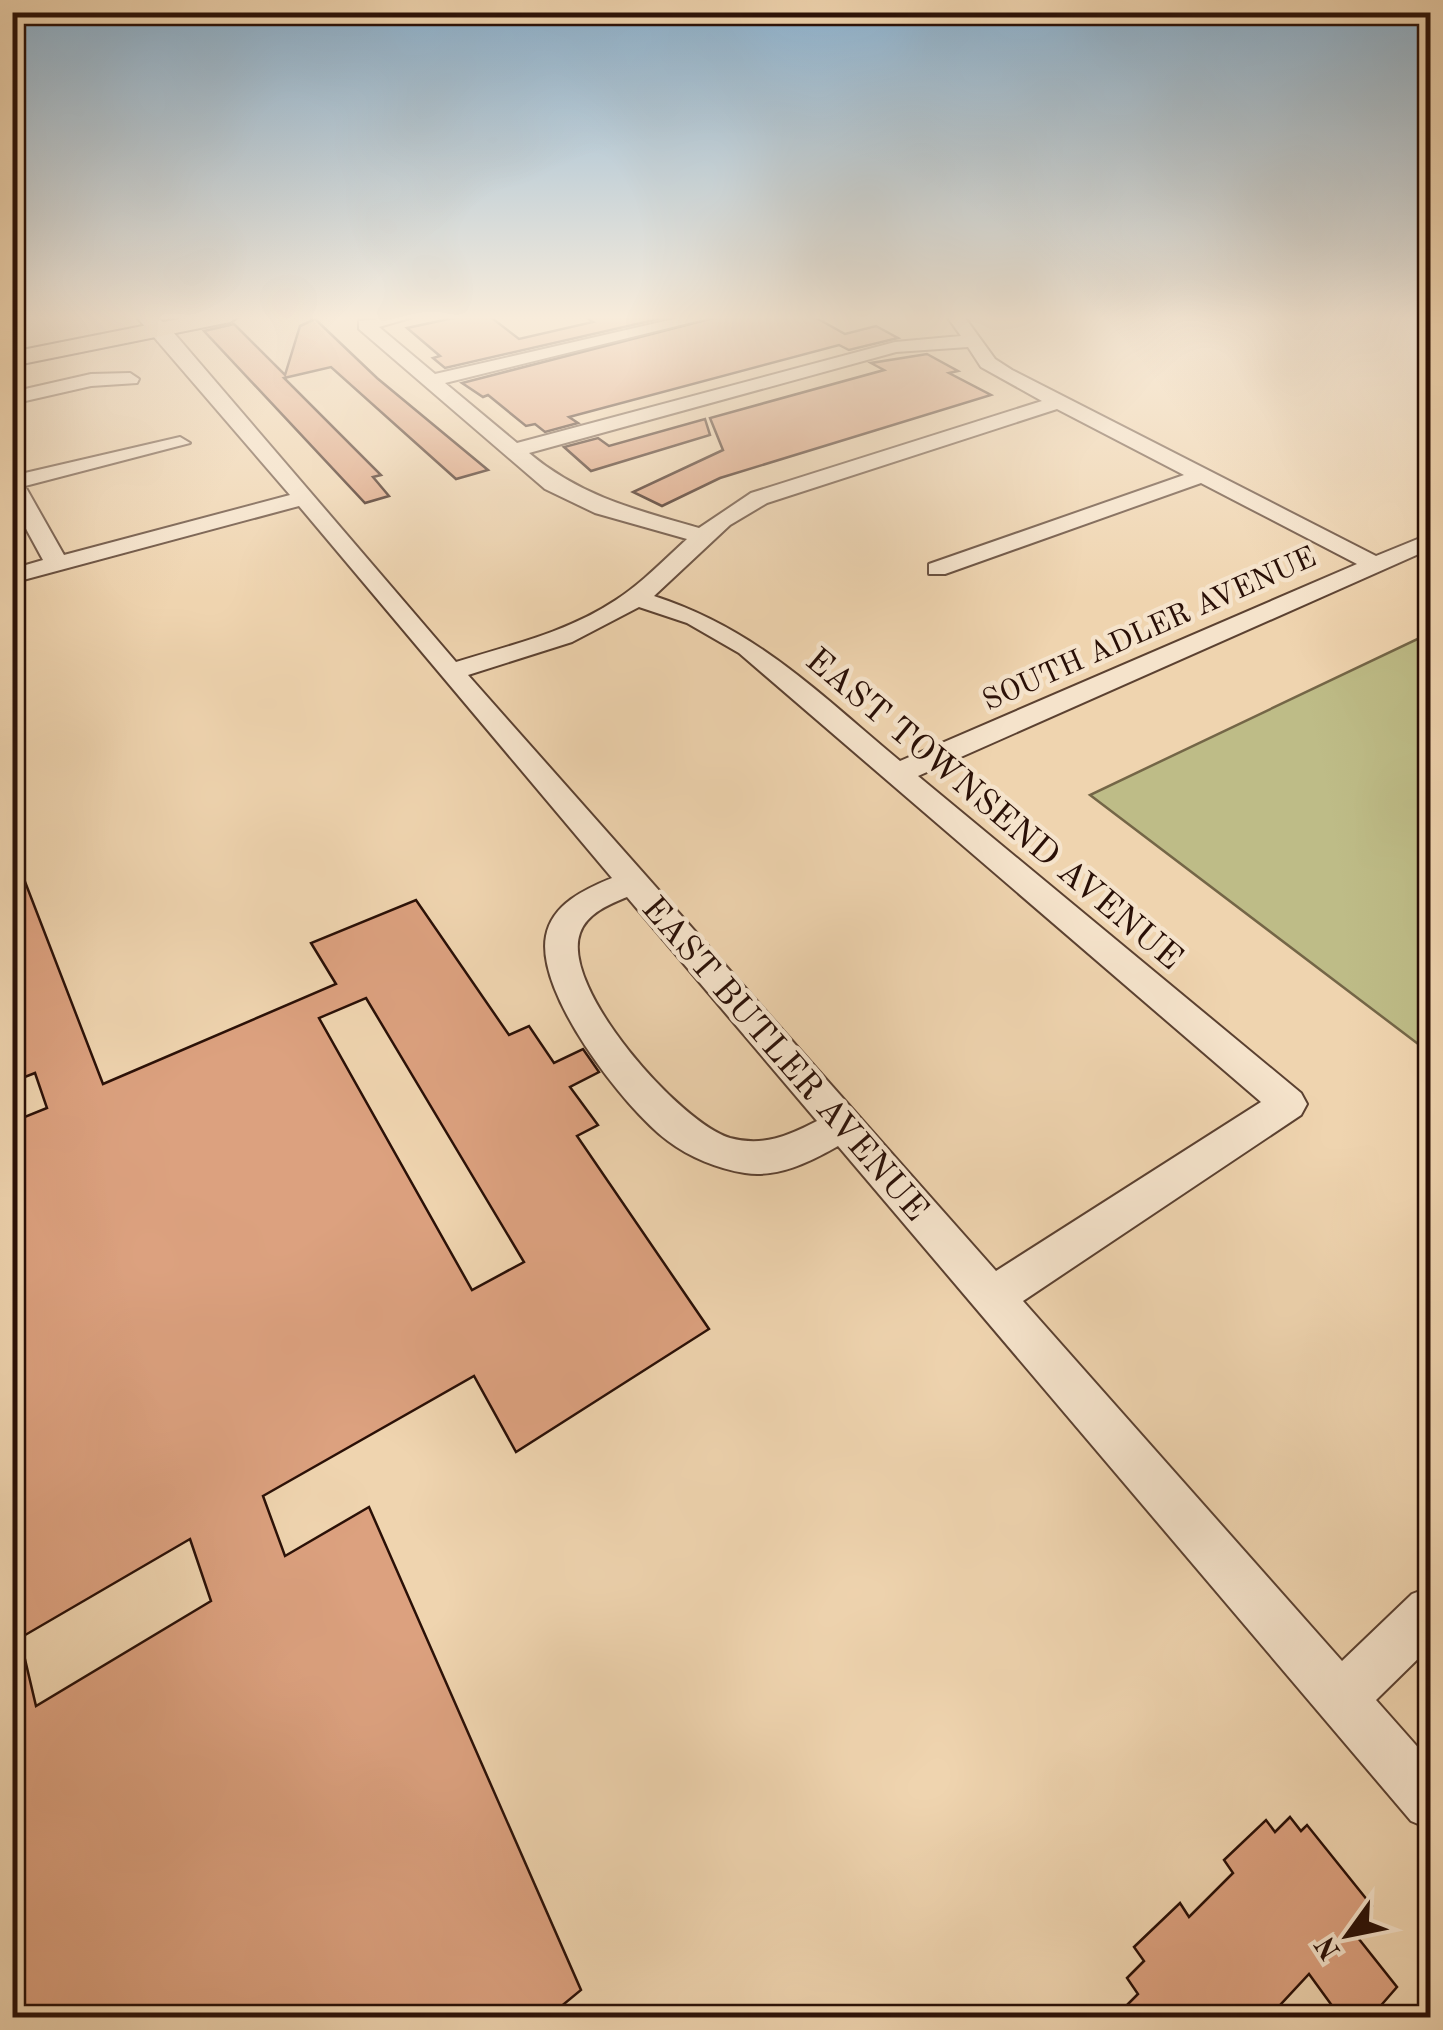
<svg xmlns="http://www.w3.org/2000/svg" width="1443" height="2030" viewBox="0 0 1443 2030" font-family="'Old Standard TT',serif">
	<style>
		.green { fill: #bebc87; stroke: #746647; stroke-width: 2.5 }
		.building { fill: #dca17f; stroke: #2a1007; stroke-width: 2.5; fill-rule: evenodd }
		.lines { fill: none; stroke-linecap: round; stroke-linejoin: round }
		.minor-casing { stroke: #5b4131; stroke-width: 4 }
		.major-casing { stroke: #2a1007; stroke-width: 4 }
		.minor { fill: #f5e3cb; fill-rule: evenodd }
		.major { fill: #efd4af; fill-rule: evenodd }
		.labels { text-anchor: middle; stroke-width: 9; stroke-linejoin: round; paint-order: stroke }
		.far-street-label { font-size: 30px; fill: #2a1007; stroke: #f5e3cb }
		.street-label { font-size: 35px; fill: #2a1007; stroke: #f5e3cb }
	</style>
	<rect width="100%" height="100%" fill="#efd4af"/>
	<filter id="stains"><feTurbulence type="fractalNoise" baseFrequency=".002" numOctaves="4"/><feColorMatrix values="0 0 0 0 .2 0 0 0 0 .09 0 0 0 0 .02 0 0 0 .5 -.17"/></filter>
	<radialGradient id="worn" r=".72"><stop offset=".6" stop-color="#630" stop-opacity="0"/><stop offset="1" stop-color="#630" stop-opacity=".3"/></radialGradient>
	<polygon class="green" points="1430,633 1430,1053 1090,795"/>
	<g class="building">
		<polygon points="467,315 488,315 519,339 593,322 583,315 676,315 445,368 433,358 440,356 407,328"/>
		<polygon points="725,315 811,315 845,334 876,326 898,338 849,350 839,345 569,417 578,423 545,432 535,424 526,426 488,395 483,397 462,383"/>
		<polygon points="315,319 377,378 488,470 456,479 331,367 284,378 381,475 373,477 389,496 365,503 204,331 234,324 285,375 300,326"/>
		<polygon points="927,354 958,371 949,373 991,395 720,478 662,506 633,492 723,450 710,418 884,370 871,363"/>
		<polygon points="705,419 710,435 591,471 564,447 598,438 609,446"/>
		<path d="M12,848L103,1084L336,984L311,943L416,900L509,1035L529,1026L554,1063L583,1049L599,1072L570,1087L598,1125L577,1136L709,1329L516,1452L474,1376L263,1496L285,1556L369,1507L581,1990L547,2018H12V1122L47,1108L35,1073L12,1082ZM366,998L524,1262L472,1290L319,1018ZM190,1539L211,1601L36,1706L20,1638Z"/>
		<polygon points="1290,1817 1301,1831 1307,1825 1372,1906 1351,1929 1397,1987 1370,2018 1341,2018 1309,1974 1268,2018 1114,2018 1138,1994 1127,1978 1144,1961 1134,1947 1180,1903 1189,1917 1233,1873 1224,1860 1266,1820 1275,1832"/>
	</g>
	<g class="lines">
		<g class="minor-casing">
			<g id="minor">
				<path d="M135,315H153L167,325L456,662C511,645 568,632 616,600C642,583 664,560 687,539L595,513L545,489L359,329V321L420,315L379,327L435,374L691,315H721L445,383L517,443L895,342L961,336L946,315H963L995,359L1012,370L1376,556L1430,534V549L918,776L1301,1093L1307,1104L1301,1115L1023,1301L1342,1661L1412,1594L1430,1587V1647L1376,1700L1430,1761V1829L1411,1821L838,1146C810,1162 778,1178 745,1173C718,1169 689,1157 668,1141C624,1108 535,993 546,936C552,904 585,889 612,878L299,506L12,583V569L43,560L12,503V476L180,437L190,443L25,486L64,555L290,495ZM968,347L981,367L1042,401L751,493L699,528C636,510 580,496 529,453L896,352ZM1057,409L1184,475L929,564V574H945L1201,483L1357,564L900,761C818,693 758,630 654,596L730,525L767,503ZM639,607L687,623L739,653L1261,1102L996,1271L468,675L572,642ZM627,897L817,1121C788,1136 763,1147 730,1138C680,1123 560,988 580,933C587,913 610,904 627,897Z"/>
				<polygon points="130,373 139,379 137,383 91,386 12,404 12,392 91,374"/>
			</g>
		</g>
		<g class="major-casing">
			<polygon id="major" points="198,315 241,315 230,322 12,366 12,352"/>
		</g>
		<use href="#minor" class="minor"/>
		<use href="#major" class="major"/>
	</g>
	<linearGradient id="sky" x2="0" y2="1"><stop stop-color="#8bb4d4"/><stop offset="0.53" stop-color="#f8ecdb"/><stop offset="1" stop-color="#f8ecdb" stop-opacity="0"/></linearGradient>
	<rect width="1443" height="599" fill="url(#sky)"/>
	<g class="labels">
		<g class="far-street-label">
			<text transform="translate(1149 628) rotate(-24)" y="10">SOUTH ADLER AVENUE</text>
		</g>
		<g class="street-label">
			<text transform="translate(995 808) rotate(40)" y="12">EAST TOWNSEND AVENUE</text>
			<text transform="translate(786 1058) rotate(49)" y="12">EAST BUTLER AVENUE</text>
		</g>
	</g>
	<rect width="1443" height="2030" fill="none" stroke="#efd4af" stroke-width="50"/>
	<rect x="15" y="15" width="1413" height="2000" fill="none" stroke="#2a1007" stroke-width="5"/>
	<rect x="25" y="25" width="1393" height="1980" fill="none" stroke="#2a1007" stroke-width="2.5"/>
	<g transform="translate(1348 1935) rotate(237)" stroke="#f5e3cb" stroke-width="8" paint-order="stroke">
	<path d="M0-8L18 38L0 25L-18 38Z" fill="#2a1007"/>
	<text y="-15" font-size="28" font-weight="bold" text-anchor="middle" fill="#2a1007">N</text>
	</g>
	<rect width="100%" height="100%" filter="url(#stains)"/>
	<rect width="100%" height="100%" fill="url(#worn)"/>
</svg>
